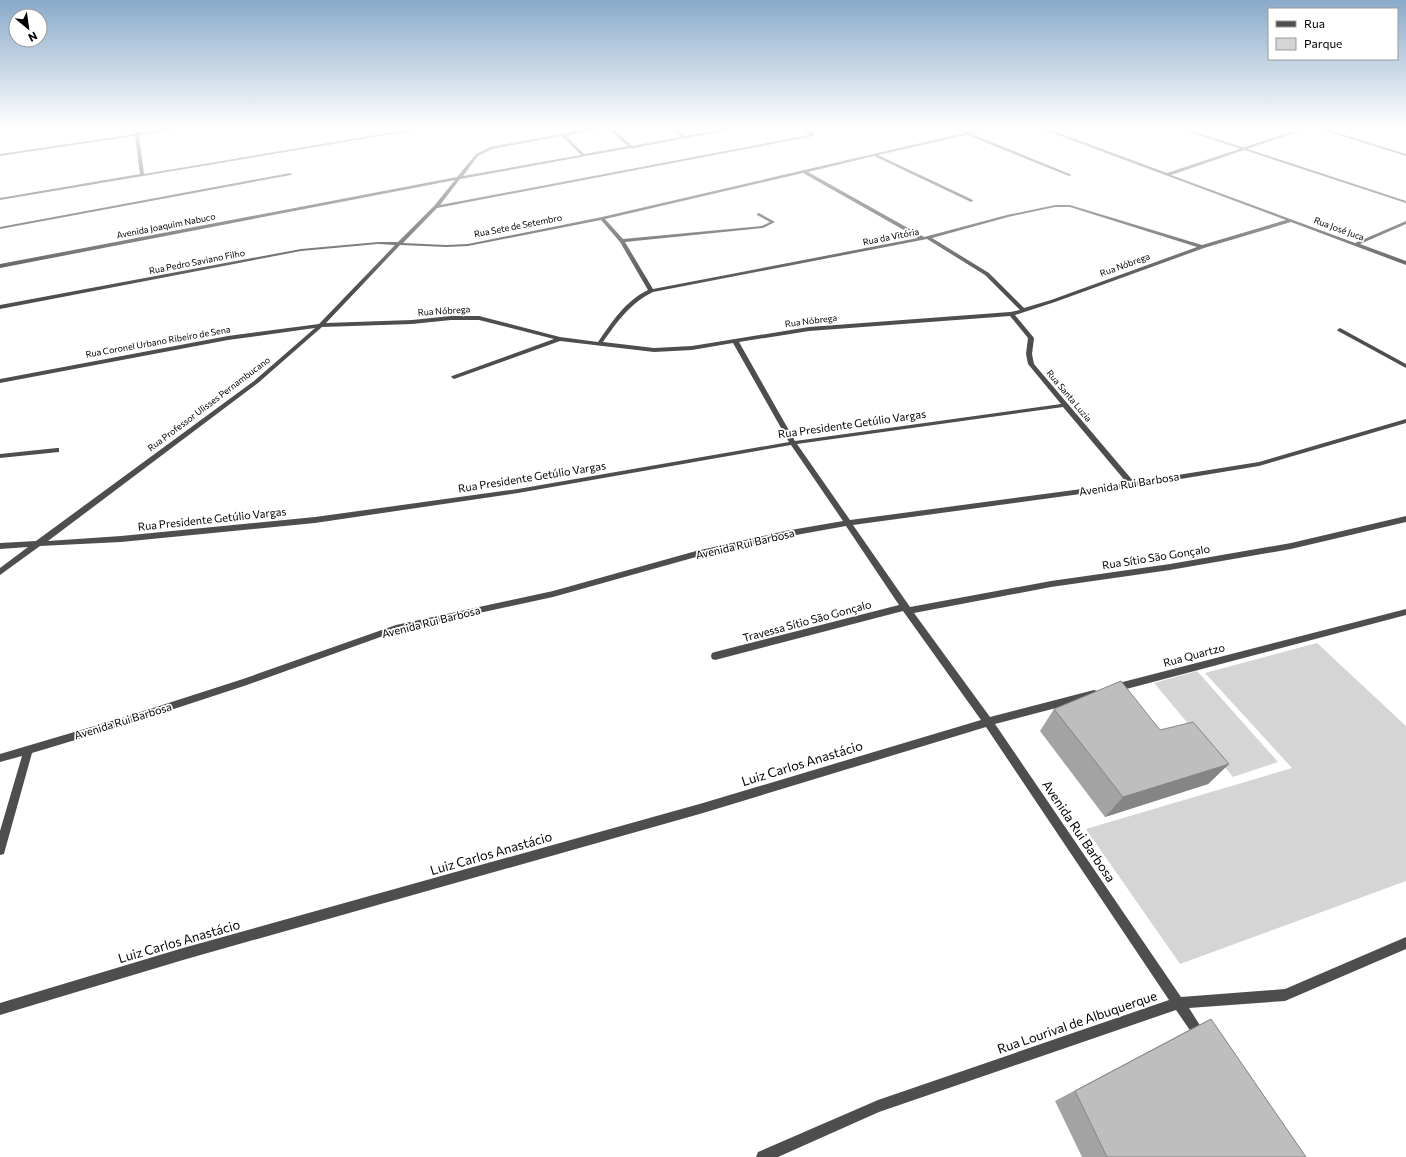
<svg xmlns="http://www.w3.org/2000/svg" width="1406" height="1157" viewBox="0 0 1406 1157" font-family="Commissioner,sans-serif">
	<style>
		.green { fill: #d5d5d5 }
		.lines { fill: none; stroke-linecap: round; stroke-linejoin: round }
		.minor { fill: #4e4e4e; fill-rule: evenodd }
		.tertiary { fill: #4e4e4e; fill-rule: evenodd }
		.wall { fill: #a3a3a3 }
		.shaded-wall { fill: #858585 }
		.building { fill: #bebebe; stroke: #858585 }
		.labels { text-anchor: middle; stroke-width: 3.5; stroke-linejoin: round; paint-order: stroke }
		.far-street-label { font-size: 9px; fill: #000; stroke: #fff }
		.street-label { font-size: 11px; fill: #000; stroke: #fff }
		.near-street-label { font-size: 13px; fill: #000; stroke: #fff }
	</style>
	<rect width="100%" height="100%" fill="#fff"/>
	<g class="green">
		<polygon points="1317,643 1406,726 1406,881 1180,964 1086,829 1292,768 1205,673"/>
		<polygon points="1197,671 1278,762 1233,777 1154,683"/>
	</g>
	<g class="lines">
		<g class="minor">
			<polygon points="134,128 138,128 139,133 170,128 183,128 139,135 144,174 417,128 428,128 0,200 0,198 140,174 135,136 0,156 0,154 135,134"/>
			<path d="M594,128H605L566,136L584,154L628,146L607,128H612L632,146L681,137L669,128H674L685,136L728,128H739L634,148L632,149L630,148L460,179L440,205L810,135L801,128H806L813,133L814,136L437,208L403,243L446,245L468,244L602,217L964,133L952,128C959,128 962,132 968,132C974,133 986,128 994,128L972,134L1072,175L1069,176L967,135L878,155L973,200V201L971,202L874,156L808,172L924,237L1007,215L1055,205H1070L1202,245L1286,220L1039,128H1046L1167,173L1302,128H1309L1171,175L1355,243L1406,221V224L1360,244L1406,261V265L1291,222L1204,248L1055,302L1015,315L1034,338L1032,354L1034,364L1134,482L1259,462L1406,419V423L1259,466L1132,487L853,525L910,607L1051,581L1170,564L1291,543L1406,516V522L1291,549L1170,570L1051,587L914,613L990,717L1094,690L1097,691L1099,694L1097,697L1094,698L995,724L1181,997L1285,989L1406,937V949L1285,1001L1189,1008L1206,1035L1204,1039L1200,1041L1196,1039L1176,1010L879,1112L778,1157H756L758,1152L878,1100L1169,1000L986,727L703,813L183,960L0,1015V1003L183,948L703,803L981,720L903,611L715,660L712,659L711,656L712,653L715,652L899,605L846,526L785,537L696,557L553,597L397,631L244,686L125,725L32,753L5,850L4,854L0,855V831L22,756L0,762V754L125,717L243,679L396,625L553,591L696,551L785,531L843,521L791,445L518,493L315,523L121,542L40,546L0,575V568L28,547L0,549V543L36,541L254,381L315,328L228,340L0,383V379L228,336L319,324L395,245L378,244L301,251L0,309V305L301,249L378,242H398L434,206L455,180L0,268V264L457,177L476,154L490,147ZM562,136L581,155L463,176L478,156L492,149ZM803,173L918,238L653,289L625,242L763,228L775,222L759,213L757,214V215L770,222L762,226L623,239L605,219ZM1055,207H1070L1197,247L1051,300L1024,308L989,273L932,238L1008,217ZM601,220L620,242L648,290C625,301 612,322 598,342L560,337L479,316H451L412,320L326,323L400,245L446,247L468,246ZM927,239L985,275L1020,310L1010,312L809,327L692,346L654,348L603,342C617,322 630,303 653,292ZM1010,316L1028,338L1026,354L1028,364L1061,404L795,441L739,342L809,331ZM451,320H479L554,339L452,376L451,377L454,379L560,341L654,352L692,350L733,343L789,442L518,489L315,517L121,536L48,541L258,383L322,327L412,324ZM1063,407L1127,483L850,520L797,444Z"/>
			<polygon points="1316,128 1323,128 1406,154 1406,156"/>
			<polygon points="290,173 292,174 291,175 0,229 0,227"/>
			<polygon points="1340,328 1406,364 1406,368 1338,331 1337,330"/>
			<polygon points="57,448 59,448 59,452 0,458 0,454"/>
			<polygon points="1406,609 1406,615 1115,692 1112,691 1110,688 1112,685 1115,684"/>
		</g>
		<polygon class="tertiary" points="1184,128 1406,201 1406,203 1177,128"/>
	</g>
	<g class="wall">
		<polygon points="1054,709 1160,730 1229,764 1208,784 1105,817 1040,731"/>
		<polygon points="1211,1019 1306,1157 1082,1157 1055,1101 1185,1032"/>
	</g>
	<polygon class="shaded-wall" points="1229,764 1208,784 1105,817 1123,797"/>
	<g class="building">
		<polygon points="1121,681 1160,730 1193,722 1229,764 1123,797 1054,709"/>
		<polygon points="1211,1019 1306,1157 1107,1157 1075,1091"/>
	</g>
	<linearGradient id="sky" x2="0" y2="1"><stop stop-color="#89aaca"/><stop offset="0.44" stop-color="#fff"/><stop offset="1" stop-color="#fff" stop-opacity="0"/></linearGradient>
	<rect width="1406" height="290" fill="url(#sky)"/>
	<g class="labels">
		<g class="far-street-label">
			<text transform="translate(166 226) rotate(-11)" y="3">Avenida Joaquim Nabuco</text>
			<text transform="translate(518 226) rotate(-11)" y="3">Rua Sete de Setembro</text>
			<text transform="translate(1339 229) rotate(20)" y="3">Rua José Juca</text>
			<text transform="translate(891 237) rotate(-11)" y="3">Rua da Vitória</text>
			<text transform="translate(197 262) rotate(-11)" y="3">Rua Pedro Saviano Filho</text>
			<text transform="translate(1125 265) rotate(-20)" y="3">Rua Nóbrega</text>
			<text transform="translate(444 311) rotate(-4)" y="3">Rua Nóbrega</text>
			<text transform="translate(811 321) rotate(-7)" y="3">Rua Nóbrega</text>
			<text transform="translate(158 342) rotate(-10)" y="3">Rua Coronel Urbano Ribeiro de Sena</text>
			<text transform="translate(1069 396) rotate(50)" y="3">Rua Santa Luzia</text>
			<text transform="translate(209 404) rotate(-37)" y="3">Rua Professor Ulisses Pernambucano</text>
		</g>
		<g class="street-label">
			<text transform="translate(852 424) rotate(-8)" y="4">Rua Presidente Getúlio Vargas</text>
			<text transform="translate(532 477) rotate(-9)" y="4">Rua Presidente Getúlio Vargas</text>
			<text transform="translate(1129 484) rotate(-9)" y="4">Avenida Rui Barbosa</text>
			<text transform="translate(212 519) rotate(-6)" y="4">Rua Presidente Getúlio Vargas</text>
			<text transform="translate(745 544) rotate(-13)" y="4">Avenida Rui Barbosa</text>
			<text transform="translate(1156 557) rotate(-9)" y="4">Rua Sítio São Gonçalo</text>
			<text transform="translate(807 621) rotate(-15)" y="4">Travessa Sítio São Gonçalo</text>
			<text transform="translate(431 622) rotate(-14)" y="4">Avenida Rui Barbosa</text>
			<text transform="translate(1194 655) rotate(-15)" y="4">Rua Quartzo</text>
			<text transform="translate(123 721) rotate(-17)" y="4">Avenida Rui Barbosa</text>
		</g>
		<g class="near-street-label">
			<text transform="translate(802 763) rotate(-17)" y="5">Luiz Carlos Anastácio</text>
			<text transform="translate(1079 831) rotate(56)" y="5">Avenida Rui Barbosa</text>
			<text transform="translate(491 853) rotate(-16)" y="5">Luiz Carlos Anastácio</text>
			<text transform="translate(179 941) rotate(-16)" y="5">Luiz Carlos Anastácio</text>
			<text transform="translate(1077 1022) rotate(-19)" y="5">Rua Lourival de Albuquerque</text>
		</g>
	</g>
	<rect x="1268" y="8" width="130" height="52" fill="#ffffff" stroke="#999999"/>
	<rect x="1276" y="21" width="20" height="6" fill="#4e4e4e" stroke="#999999"/>
	<text x="1304" y="28" font-size="12" fill="#000000">Rua</text>
	<rect x="1276" y="38" width="20" height="12" fill="#d5d5d5" stroke="#999999"/>
	<text x="1304" y="48" font-size="12" fill="#000000">Parque</text>
	<g transform="translate(28 28) rotate(151)"><circle r="19" fill="#ffffff" stroke="#999999"/>
	<path d="M0-3L7 15L0 10L-7 15Z" fill="#000000"/>
	<text y="-6" font-size="11" font-weight="bold" text-anchor="middle" fill="#000000">N</text>
	</g>
</svg>
